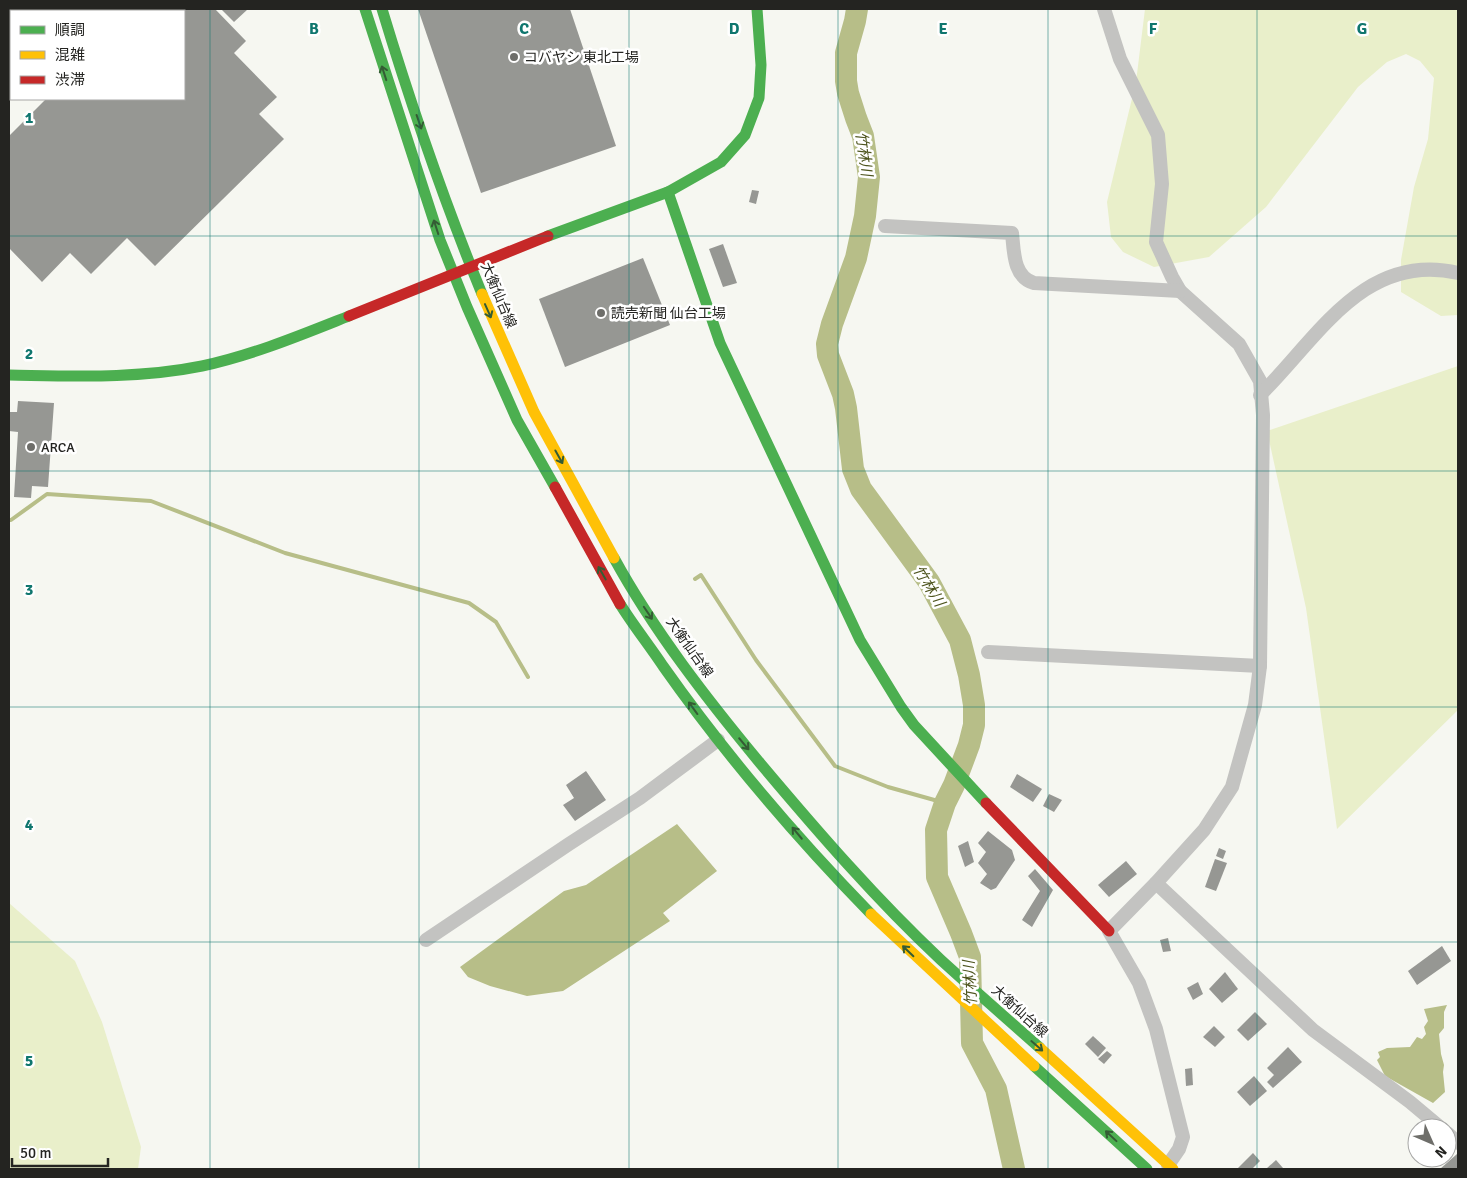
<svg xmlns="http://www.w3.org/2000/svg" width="1467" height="1178" viewBox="0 0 1467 1178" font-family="Signika,'Noto Sans JP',sans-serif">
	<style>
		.green { fill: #e9efca }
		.water { fill: #b7be88 }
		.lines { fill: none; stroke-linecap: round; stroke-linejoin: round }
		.stream { stroke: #b7be88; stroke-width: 4 }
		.river { stroke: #b7be88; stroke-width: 22 }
		.building { fill: #969793 }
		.street { stroke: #c3c3c1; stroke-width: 14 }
		.fast { stroke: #4caf50; stroke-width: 11 }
		.slow { stroke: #ffc107; stroke-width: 11 }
		.jam { stroke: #c62828; stroke-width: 11 }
		.oneway { stroke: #345c34 }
		.grid { fill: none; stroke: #0f766e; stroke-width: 1; stroke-opacity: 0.55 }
		.poi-dot { fill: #6e6e6a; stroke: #fff; stroke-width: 2 }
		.labels { text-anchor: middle; stroke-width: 5; stroke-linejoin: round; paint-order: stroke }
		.poi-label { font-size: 14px; fill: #242421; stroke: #fff; text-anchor: start }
		.street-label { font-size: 14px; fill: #242421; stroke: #fff }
		.water-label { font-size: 15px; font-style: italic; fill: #4d541d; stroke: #fff }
		.grid-label { font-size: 16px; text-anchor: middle; font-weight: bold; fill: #0f766e; stroke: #fff; stroke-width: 5; stroke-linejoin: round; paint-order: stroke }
	</style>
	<rect width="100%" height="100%" fill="#f6f7f1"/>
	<g class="green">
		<polygon points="1145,9 1458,9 1458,315 1441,316 1401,292 1401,260 1414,187 1428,139 1434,78 1420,61 1406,54 1387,62 1358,87 1266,207 1209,257 1154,267 1123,252 1111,237 1107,202 1136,82"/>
		<polygon points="1458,366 1458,710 1337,829 1306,608 1267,431"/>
		<polygon points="9,903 75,961 102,1022 141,1147 138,1169 9,1169"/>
	</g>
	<g class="water">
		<polygon points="677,824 717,871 663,913 670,921 563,991 527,996 490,986 468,977 460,967 564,891 586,885"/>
		<polygon points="1447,1005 1444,1012 1444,1028 1439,1034 1441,1054 1444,1065 1443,1072 1445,1092 1433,1103 1385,1076 1377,1060 1380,1057 1378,1052 1387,1048 1410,1047 1417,1037 1422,1039 1426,1034 1424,1027 1428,1021 1424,1009"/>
	</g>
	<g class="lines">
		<g class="stream">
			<polyline points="9,520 11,520 47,494 151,501 285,553 469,603 496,622 528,677"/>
			<polyline points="695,579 701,575 756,660 835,766 888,787 945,803"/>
		</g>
		<polyline class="river" points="857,9 855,21 846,53 846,81 848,93 856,118 863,136 869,177 865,216 856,258 832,324 827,344 828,355 843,394 846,408 853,469 861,489 929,582 960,640 969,675 974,705 974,725 969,745 954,785 945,803 936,830 937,877 961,933 970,957 972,1043 996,1089 1014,1169"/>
	</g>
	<g class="building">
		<polygon points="137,9 215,9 246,41 234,53 277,97 259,114 284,139 155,266 127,238 91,274 70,253 42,282 9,248 9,136 46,99 184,99 184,11 135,11"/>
		<polygon points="221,9 248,9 234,22"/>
		<polygon points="418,9 570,9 616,146 481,193"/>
		<polygon points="9,34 11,37 11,97 9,100"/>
		<polygon points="752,190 759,191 756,204 749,202"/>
		<polygon points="723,244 737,283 723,287 709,249"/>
		<polygon points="643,258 670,325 565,367 539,299"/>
		<polygon points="18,401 54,403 48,487 32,486 31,498 14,497 18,432 9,431 10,412 17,412"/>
		<polygon points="586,771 606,800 575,821 563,805 574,798 566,785"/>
		<polygon points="1017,774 1042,789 1033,802 1010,787"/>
		<polygon points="1049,794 1062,800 1054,812 1043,806"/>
		<polygon points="988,831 1012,850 1015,860 996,888 991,890 980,883 987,874 978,863 986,852 978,843"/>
		<polygon points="968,841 974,862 965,867 958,846"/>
		<polygon points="1219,848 1226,851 1223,859 1216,856"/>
		<polygon points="1215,859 1227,863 1216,891 1205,887"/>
		<polygon points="1126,861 1137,874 1109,897 1098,885"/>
		<polygon points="1035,869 1053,890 1032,927 1022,920 1040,891 1028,876"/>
		<polygon points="1168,938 1171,951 1163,952 1160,940"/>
		<polygon points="1442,946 1451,961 1417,985 1408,971"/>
		<polygon points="1225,972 1238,989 1222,1003 1209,989"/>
		<polygon points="1198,982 1203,994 1193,1000 1187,988"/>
		<polygon points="1255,1012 1267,1024 1248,1041 1237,1030"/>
		<polygon points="1214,1026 1225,1037 1215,1047 1203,1037"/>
		<polygon points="1093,1036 1106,1048 1098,1057 1085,1044"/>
		<polygon points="1288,1047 1302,1062 1273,1088 1267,1082 1274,1075 1267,1068"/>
		<polygon points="1107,1051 1112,1055 1104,1064 1098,1059"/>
		<polygon points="1192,1068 1193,1085 1186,1086 1185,1069"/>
		<polygon points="1254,1076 1267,1091 1250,1106 1237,1092"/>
		<polygon points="1253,1153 1260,1161 1252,1169 1237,1169"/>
		<polygon points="1457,1154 1458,1169 1440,1169"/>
		<polygon points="1276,1160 1283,1168 1282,1169 1266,1169"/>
	</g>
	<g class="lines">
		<g class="street">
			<polyline points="1104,9 1120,59 1158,135 1162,184 1156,242 1172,277 1180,291 1239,344 1260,381 1263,415 1260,666 1255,705 1232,787 1204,830 1156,883 1109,931 1139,983 1156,1029 1183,1137 1179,1149 1168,1165"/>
			<path d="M885,226L1012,233C1014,251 1013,277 1034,283L1180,291"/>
			<path d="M1260,395C1317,339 1364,251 1458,273"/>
			<polyline points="988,652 1260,666"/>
			<polyline points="1156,883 1313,1030 1410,1102 1441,1128"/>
			<polyline points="426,940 569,844 640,798 718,740"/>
			<polyline points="1447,1133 1458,1143"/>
		</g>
		<g class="fast">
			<polyline points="365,9 440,240 467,307 517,420 555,487"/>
			<path d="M382,9C411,105 444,201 482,294"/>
			<polyline points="668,192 720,343 860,640 901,707 914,725 986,803"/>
			<polyline points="548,236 668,192 721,162 745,135 759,98 761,65 757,9"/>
			<path d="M9,375C74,376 138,379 202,366C253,355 301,335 349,316"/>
			<path d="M614,558C654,631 707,699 760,763C818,832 876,899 941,960C974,990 1007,1019 1040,1048"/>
			<path d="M620,604C633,625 649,645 663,666C725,754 796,837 871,914"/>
			<polyline points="1034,1066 1147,1169"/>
		</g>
		<g class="slow">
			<polyline points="482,294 534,412 614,558"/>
			<polyline points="871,914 1034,1066"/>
			<polyline points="1040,1048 1173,1169"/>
		</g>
		<g class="jam">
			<polyline points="349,316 548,236"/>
			<polyline points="555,487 620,604"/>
			<polyline points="986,803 1109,931"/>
		</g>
	</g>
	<defs><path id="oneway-shaft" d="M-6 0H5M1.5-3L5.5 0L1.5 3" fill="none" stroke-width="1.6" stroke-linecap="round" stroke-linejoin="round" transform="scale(1.25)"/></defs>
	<g class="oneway">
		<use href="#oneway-shaft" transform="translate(384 73) rotate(-108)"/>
		<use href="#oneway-shaft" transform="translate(419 122) rotate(71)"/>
		<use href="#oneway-shaft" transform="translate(436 227) rotate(-108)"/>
		<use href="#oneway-shaft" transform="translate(488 311) rotate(66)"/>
		<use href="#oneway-shaft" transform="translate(559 457) rotate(61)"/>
		<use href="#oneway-shaft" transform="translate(602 573) rotate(-120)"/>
		<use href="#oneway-shaft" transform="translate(648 613) rotate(56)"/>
		<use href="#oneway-shaft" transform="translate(693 708) rotate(-126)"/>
		<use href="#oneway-shaft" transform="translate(744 744) rotate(50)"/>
		<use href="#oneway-shaft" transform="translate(797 833) rotate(-130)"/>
		<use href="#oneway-shaft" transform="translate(908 951) rotate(-136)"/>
		<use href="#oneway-shaft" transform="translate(1037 1046) rotate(41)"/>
		<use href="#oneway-shaft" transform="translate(1111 1136) rotate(-137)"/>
	</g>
	<path class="grid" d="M210,9V1169M419,9V1169M629,9V1169M838,9V1169M1048,9V1169M1257,9V1169M9,236H1458M9,471H1458M9,707H1458M9,942H1458"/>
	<g class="poi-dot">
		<circle cx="514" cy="57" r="5"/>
		<circle cx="601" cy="313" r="5"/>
		<circle cx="31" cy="447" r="5"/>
	</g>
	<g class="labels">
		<g class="poi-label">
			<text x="524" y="62">コバヤシ 東北工場</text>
			<text x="611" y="318">読売新聞 仙台工場</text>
			<text x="41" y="452">ARCA</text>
		</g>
		<g class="street-label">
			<text transform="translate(499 295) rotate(67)" y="5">大衡仙台線</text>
			<text transform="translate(690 647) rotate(55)" y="5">大衡仙台線</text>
			<text transform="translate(1020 1011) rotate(42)" y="5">大衡仙台線</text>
		</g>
		<g class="water-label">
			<text transform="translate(864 154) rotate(82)" y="5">竹林川</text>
			<text transform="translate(929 586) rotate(58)" y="5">竹林川</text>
			<text transform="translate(970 983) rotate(-93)" y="5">竹林川</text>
		</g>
	</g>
	<g class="grid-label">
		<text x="314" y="34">B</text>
		<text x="524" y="34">C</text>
		<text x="734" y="34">D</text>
		<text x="943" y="34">E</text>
		<text x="1153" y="34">F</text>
		<text x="1362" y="34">G</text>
		<text x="29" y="123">1</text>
		<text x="29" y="359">2</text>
		<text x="29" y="595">3</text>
		<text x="29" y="830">4</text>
		<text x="29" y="1066">5</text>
	</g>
	<rect width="1467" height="1178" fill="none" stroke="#242421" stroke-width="20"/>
	<rect x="10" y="10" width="175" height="90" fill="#ffffff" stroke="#a7a7a6"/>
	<rect x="20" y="26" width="25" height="8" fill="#4caf50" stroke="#a7a7a6"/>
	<text x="55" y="35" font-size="15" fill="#242421">順調</text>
	<rect x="20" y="51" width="25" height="8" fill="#ffc107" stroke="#a7a7a6"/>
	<text x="55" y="60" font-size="15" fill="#242421">混雑</text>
	<rect x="20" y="76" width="25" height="8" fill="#c62828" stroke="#a7a7a6"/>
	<text x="55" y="85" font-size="15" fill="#242421">渋滞</text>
	<g transform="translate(1432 1143) rotate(135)"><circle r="24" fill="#ffffff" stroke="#a7a7a6"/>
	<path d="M0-4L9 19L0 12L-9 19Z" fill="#6e6e6a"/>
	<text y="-8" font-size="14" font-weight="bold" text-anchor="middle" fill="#242421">N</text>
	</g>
	<path d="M12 1158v8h96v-8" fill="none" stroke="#242421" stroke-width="2.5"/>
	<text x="20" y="1158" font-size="15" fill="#242421" stroke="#ffffff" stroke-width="4" paint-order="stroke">50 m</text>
</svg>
